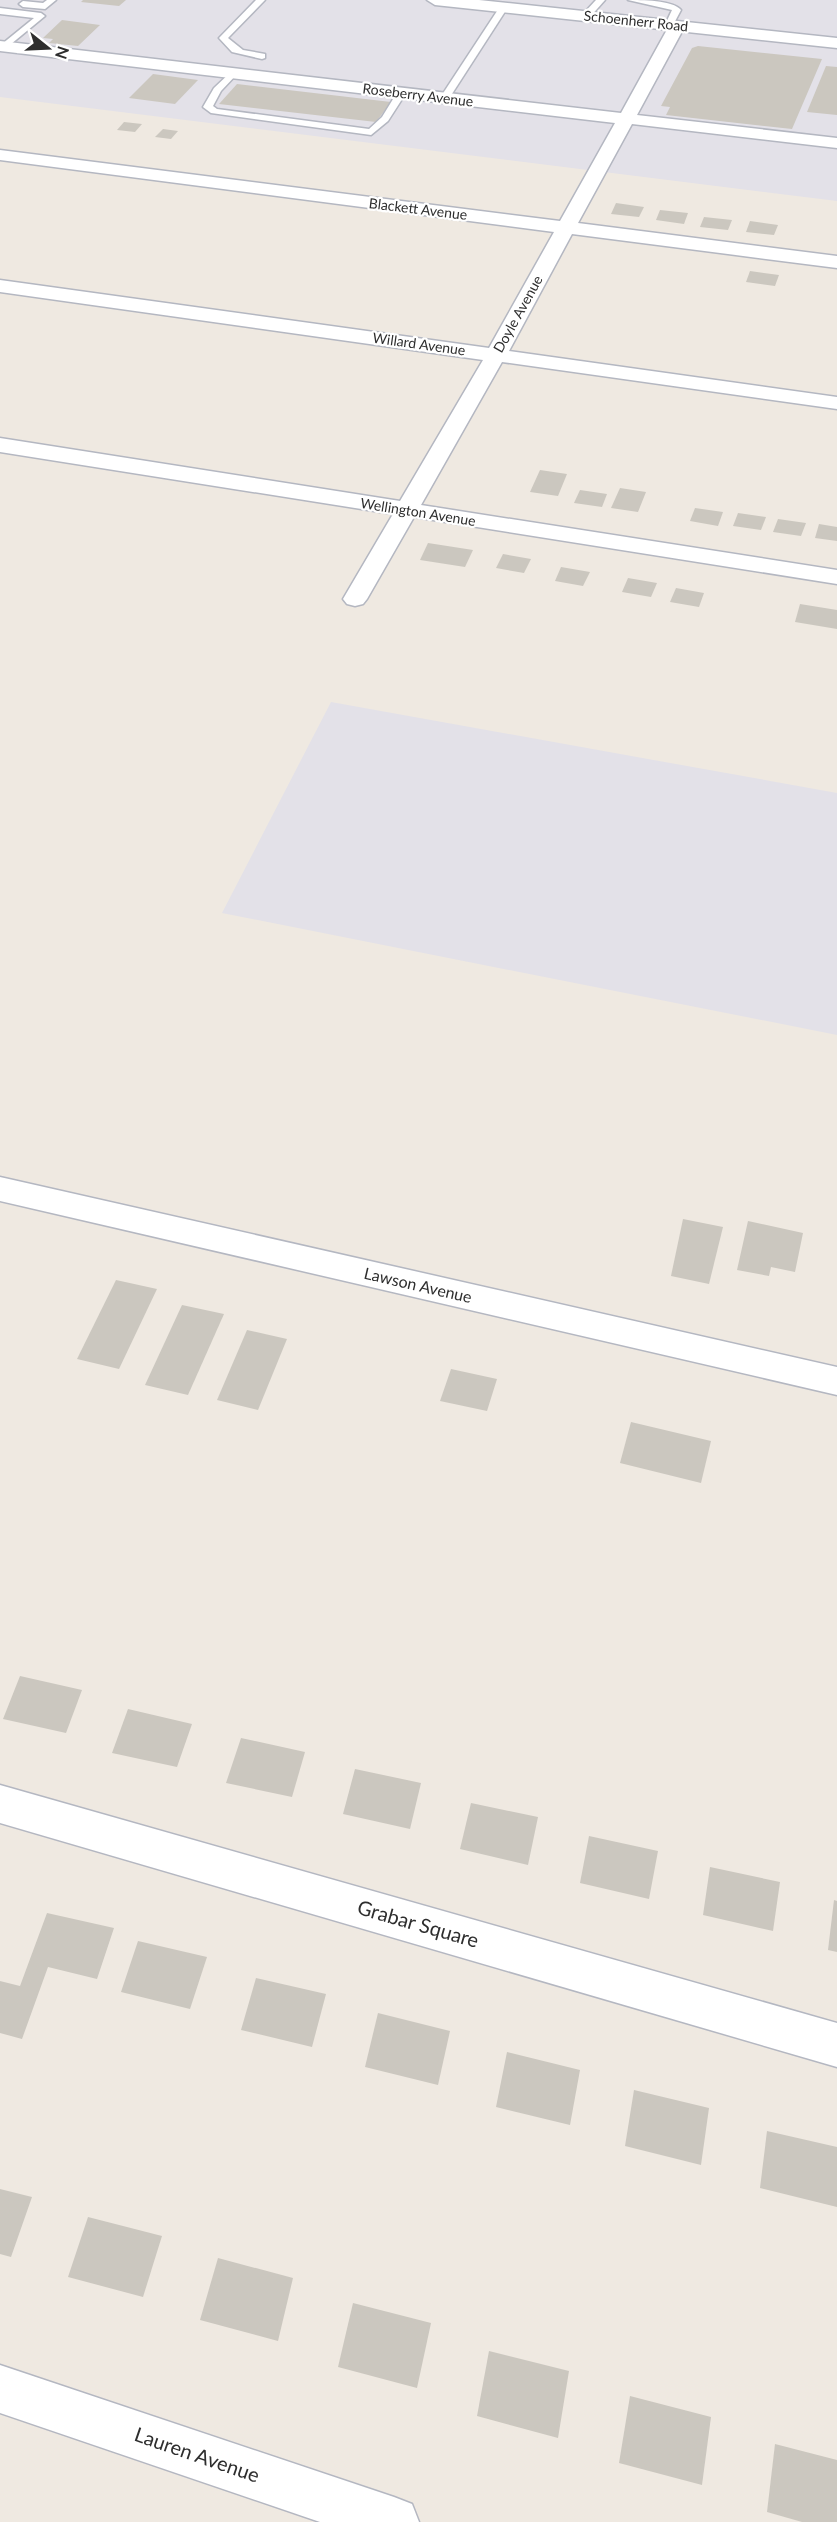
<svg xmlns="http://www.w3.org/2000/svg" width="837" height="2522" viewBox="0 0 837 2522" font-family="Lato,sans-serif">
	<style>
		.industrial { fill: #e3e1e8 }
		.building { fill: #cbc7bf }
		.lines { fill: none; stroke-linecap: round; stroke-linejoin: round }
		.service-casing { stroke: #b4b7c1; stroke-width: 3 }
		.minor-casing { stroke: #b4b7c1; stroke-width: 3 }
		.secondary-casing { stroke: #b4b7c1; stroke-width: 3 }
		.service { fill: #fff; fill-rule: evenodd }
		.minor { fill: #fff; fill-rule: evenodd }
		.secondary { fill: #fff; fill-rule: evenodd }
		.labels { text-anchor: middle; stroke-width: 4.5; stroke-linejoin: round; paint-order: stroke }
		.far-street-label { font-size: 14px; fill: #2e2e2e; stroke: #fff }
		.street-label { font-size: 16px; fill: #2e2e2e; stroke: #fff }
		.near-street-label { font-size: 20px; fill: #2e2e2e; stroke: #fff }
	</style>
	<rect width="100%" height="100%" fill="#efe9e1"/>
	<g class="industrial">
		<polygon points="0,0 837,0 837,201 0,97"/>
		<polygon points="331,702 837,793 837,1035 222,913"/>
	</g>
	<g class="building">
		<polygon points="83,0 126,0 119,6 81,2"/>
		<polygon points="62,20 100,25 78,46 49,43 53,39 43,38"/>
		<polygon points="698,46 822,59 792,129 666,115 670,107 661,106 692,48"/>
		<polygon points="826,66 837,67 837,115 807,112"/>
		<polygon points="153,74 198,80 175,104 129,98"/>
		<polygon points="237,84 391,102 376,122 219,104"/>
		<polygon points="124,122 142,124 135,132 117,130"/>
		<polygon points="163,129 178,131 171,139 155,137"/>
		<polygon points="616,203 644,207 639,217 611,214"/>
		<polygon points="660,210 688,213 684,224 656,220"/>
		<polygon points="704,217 732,220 728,230 700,227"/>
		<polygon points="750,221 778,225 774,235 746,232"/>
		<polygon points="750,271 779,275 775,286 746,282"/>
		<polygon points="540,470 567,474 558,496 530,492"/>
		<polygon points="620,488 646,492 638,512 611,508"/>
		<polygon points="580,490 607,494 602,507 574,503"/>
		<polygon points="695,508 723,512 718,526 690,521"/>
		<polygon points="738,513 766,517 761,530 733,526"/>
		<polygon points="778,519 806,523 801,536 773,532"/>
		<polygon points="819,524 837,527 837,541 815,538"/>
		<polygon points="428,543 473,550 465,567 420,560"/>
		<polygon points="503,554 531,559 524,573 496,568"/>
		<polygon points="561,567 590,572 583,586 555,581"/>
		<polygon points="628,578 657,583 651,597 622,592"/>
		<polygon points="676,588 704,593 699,607 670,602"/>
		<polygon points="800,604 837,610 837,629 795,622"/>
		<polygon points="683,1219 723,1227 709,1284 671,1276"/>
		<polygon points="748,1221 803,1233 795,1272 771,1267 769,1276 737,1270"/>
		<polygon points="116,1280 157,1289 119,1369 77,1359"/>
		<polygon points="182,1305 224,1314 188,1395 145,1385"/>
		<polygon points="247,1330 287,1339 258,1410 217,1400"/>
		<polygon points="451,1369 497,1379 487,1411 440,1401"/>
		<polygon points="631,1422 711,1441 701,1483 620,1463"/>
		<polygon points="20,1676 82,1690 66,1733 3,1719"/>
		<polygon points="128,1709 192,1724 177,1767 112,1753"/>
		<polygon points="241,1738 305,1752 292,1797 226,1783"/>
		<polygon points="355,1769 421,1783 410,1829 343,1814"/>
		<polygon points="471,1803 538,1817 528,1865 460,1849"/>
		<polygon points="589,1836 658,1851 649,1899 580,1883"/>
		<polygon points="710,1867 780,1882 773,1931 703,1915"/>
		<polygon points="834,1900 837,1901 837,1952 828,1950"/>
		<polygon points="47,1913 114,1928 97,1979 48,1967 22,2039 0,2033 0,1981 20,1986"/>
		<polygon points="138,1941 207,1957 190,2009 121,1992"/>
		<polygon points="256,1978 326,1994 312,2047 241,2030"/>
		<polygon points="378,2013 450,2031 438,2085 365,2067"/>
		<polygon points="507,2052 580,2070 570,2125 496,2107"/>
		<polygon points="634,2090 709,2108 701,2165 625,2146"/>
		<polygon points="767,2131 837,2147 837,2207 760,2188"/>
		<polygon points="0,2189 32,2197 11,2257 0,2254"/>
		<polygon points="88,2217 162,2236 143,2297 68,2277"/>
		<polygon points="218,2258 293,2278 278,2341 200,2320"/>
		<polygon points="353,2303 431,2323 417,2388 338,2367"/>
		<polygon points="489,2351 569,2371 558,2438 477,2416"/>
		<polygon points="630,2396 711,2417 702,2485 619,2463"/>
		<polygon points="775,2444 837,2460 837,2522 802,2522 767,2512"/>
	</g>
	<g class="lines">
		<g class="service-casing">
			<g id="service">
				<polygon points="47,0 56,0 45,9 23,7 19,4 23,1 43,3"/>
				<polygon points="256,0 265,0 228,38 243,50 265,54 265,58 262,59 232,52 219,38"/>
				<polygon points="596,0 605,0 589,18 583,18 583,14"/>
				<path d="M628,0C641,0 673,0 681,10L672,27L669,28L665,25L672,10Z"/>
				<polygon points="501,5 508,7 448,100 442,100 440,98"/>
				<polygon points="0,8 41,13 45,16 5,49 1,46 2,44 34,18 0,14"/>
				<polygon points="233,70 238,73 221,91 213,106 217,109 369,129 382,117 398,91 406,93 388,121 371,135 211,113 203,107 214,88"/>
			</g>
		</g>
		<g class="minor-casing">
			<g id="minor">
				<polygon points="677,21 685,26 637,115 837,138 837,148 632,124 578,223 837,256 837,268 572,234 509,351 837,397 837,409 502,362 421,505 837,570 837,584 414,517 367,599 363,604 355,606 347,604 343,599 393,514 0,452 0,438 400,501 483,360 0,292 0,280 489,348 554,232 0,160 0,150 560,221 615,123 0,51 0,41 621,113 669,26"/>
				<polygon points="0,1177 837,1367 837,1395 0,1201"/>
				<polygon points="0,1785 837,2023 837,2067 0,1823"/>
				<polygon points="0,2365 394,2497 412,2504 419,2522 320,2522 0,2413"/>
			</g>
		</g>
		<g class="secondary-casing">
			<polygon id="secondary" points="427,0 479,0 837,38 837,48 435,5"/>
		</g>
		<use href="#service" class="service"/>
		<use href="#minor" class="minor"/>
		<use href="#secondary" class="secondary"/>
	</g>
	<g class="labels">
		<g class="far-street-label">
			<text transform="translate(636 21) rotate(6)" y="5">Schoenherr Road</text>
			<text transform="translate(418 95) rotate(7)" y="5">Roseberry Avenue</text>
			<text transform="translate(418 209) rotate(7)" y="5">Blackett Avenue</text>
			<text transform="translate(518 314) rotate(-61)" y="5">Doyle Avenue</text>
			<text transform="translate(419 344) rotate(8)" y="5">Willard Avenue</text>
			<text transform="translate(418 512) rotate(9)" y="5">Wellington Avenue</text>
		</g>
		<g class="street-label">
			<text transform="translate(418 1285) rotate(13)" y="6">Lawson Avenue</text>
		</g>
		<g class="near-street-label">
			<text transform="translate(418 1924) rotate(16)" y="7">Grabar Square</text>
			<text transform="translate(197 2455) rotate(19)" y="7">Lauren Avenue</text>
		</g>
	</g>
	<g transform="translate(48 48) rotate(108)" stroke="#ffffff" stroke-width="4.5" paint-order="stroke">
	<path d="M0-4.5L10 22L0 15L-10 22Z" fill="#2e2e2e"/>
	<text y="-9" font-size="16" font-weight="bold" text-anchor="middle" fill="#2e2e2e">N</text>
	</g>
</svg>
